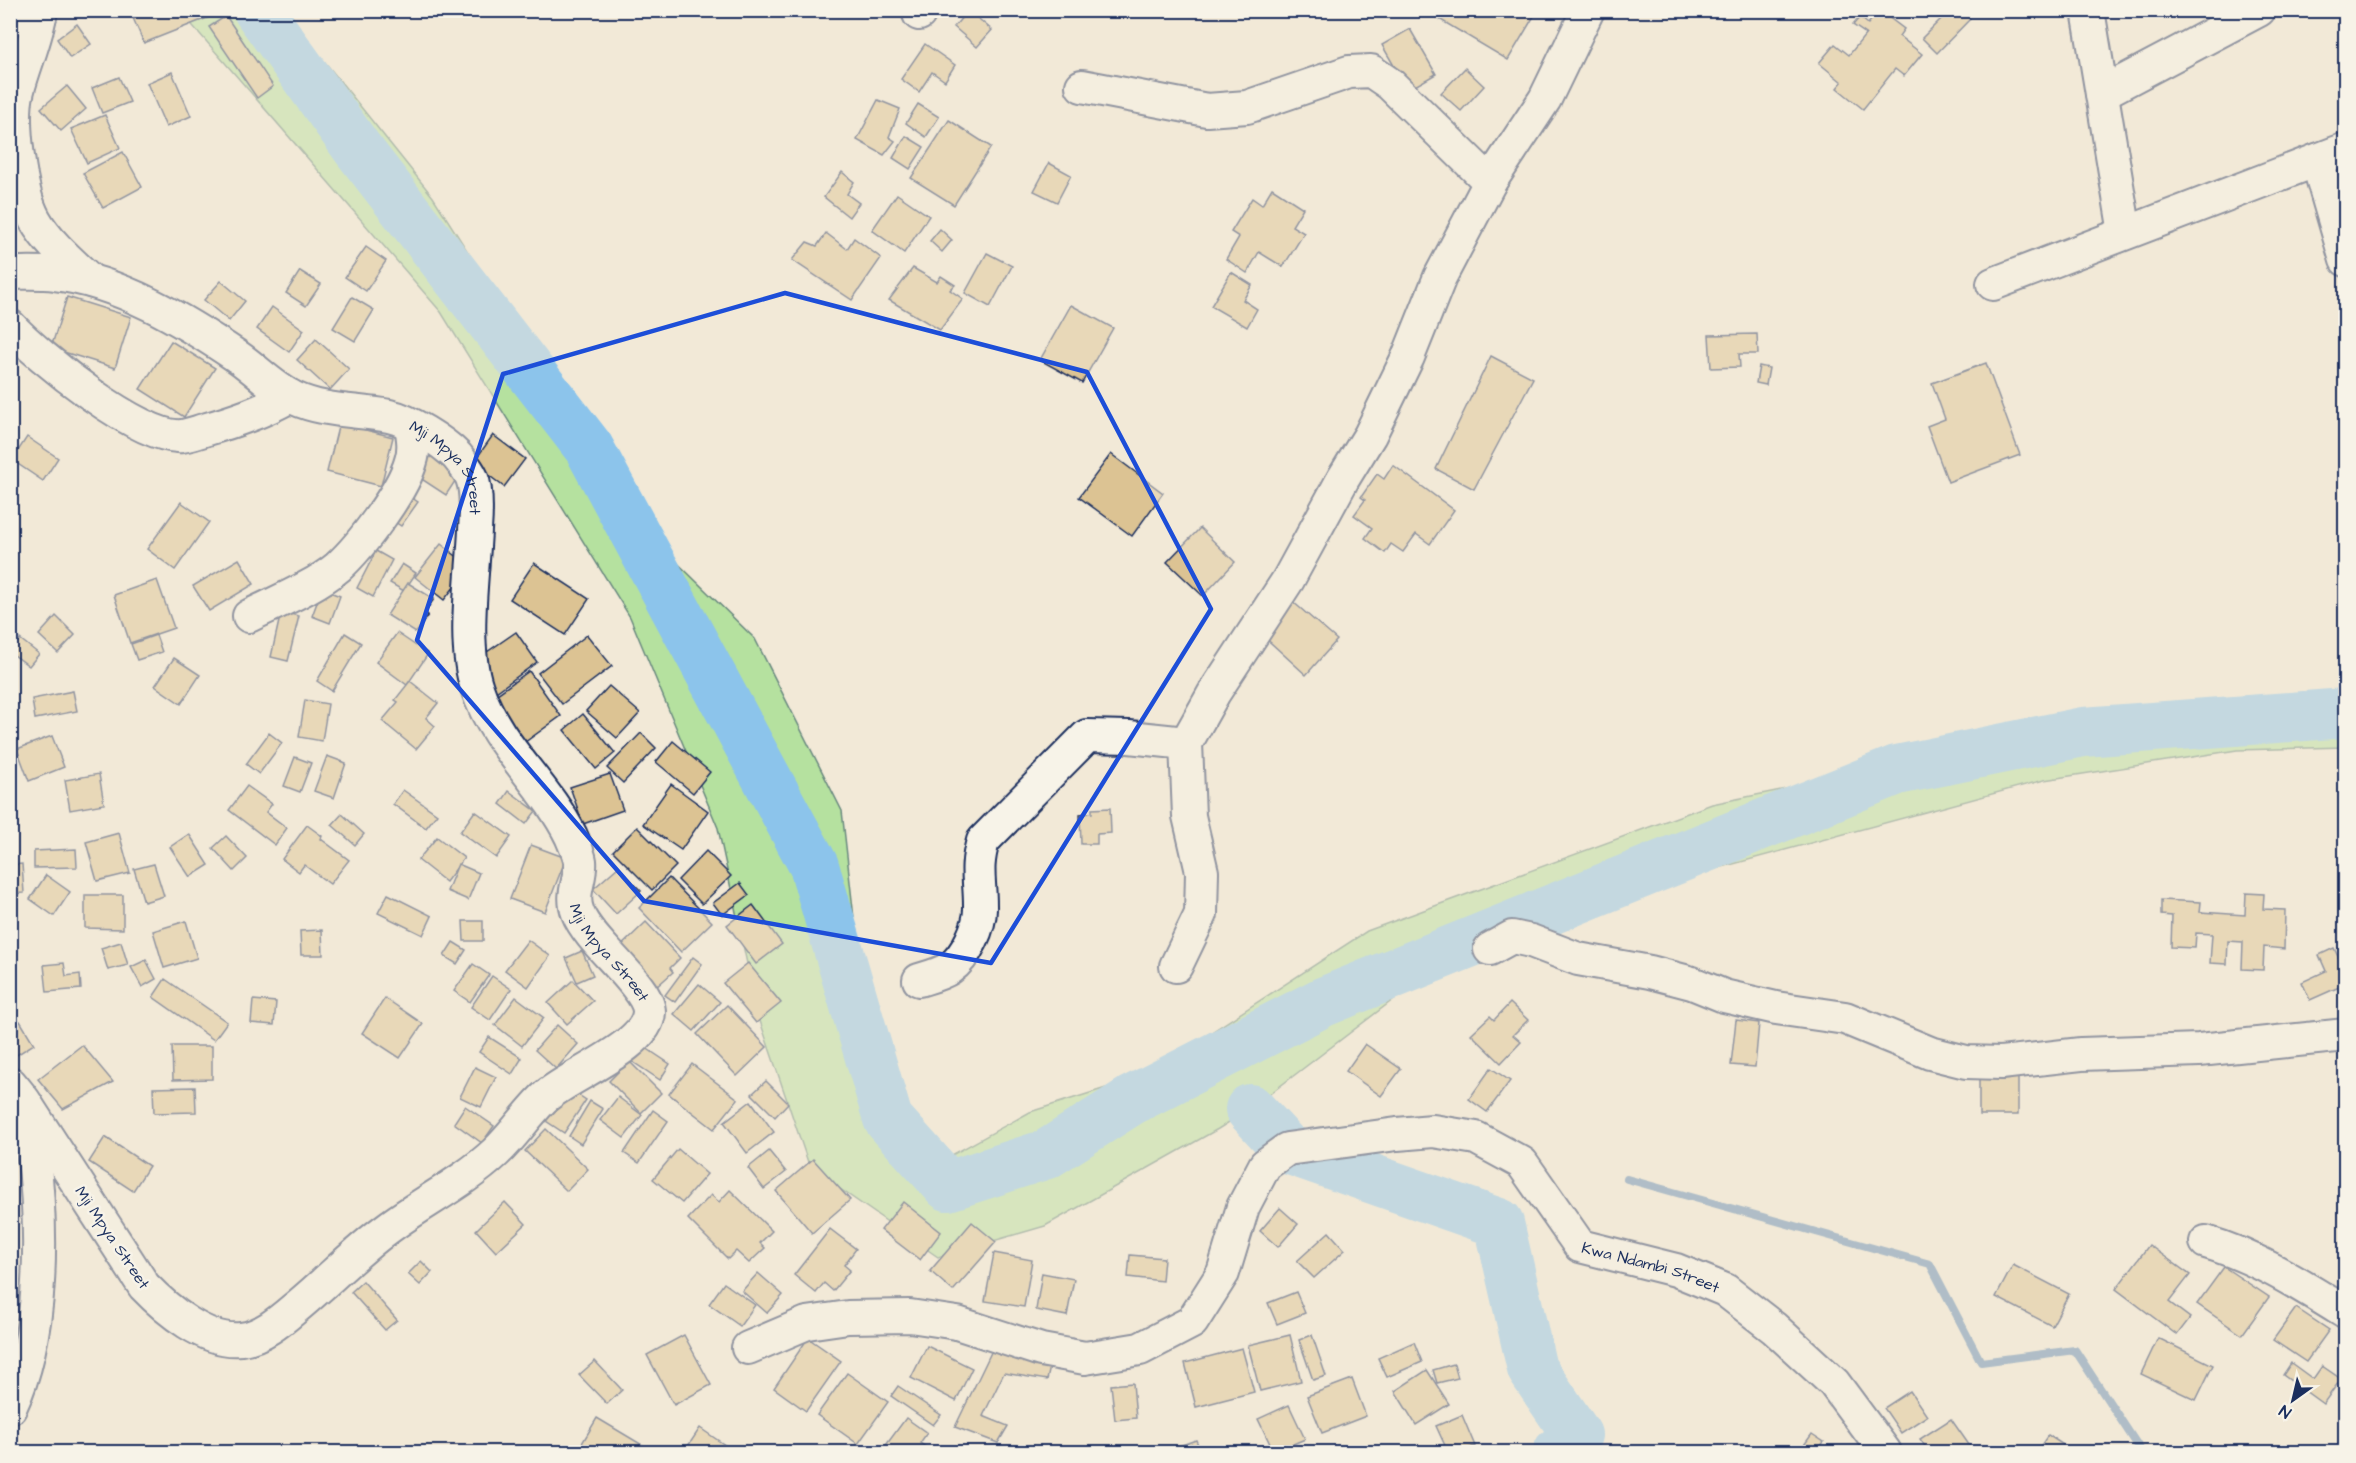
<svg xmlns="http://www.w3.org/2000/svg" width="2356" height="1463" viewBox="0 0 2356 1463" font-family="'Architects Daughter',sans-serif">
	<style>
		.green { fill: #b5e19f; stroke: #68887e; stroke-width: 1.5 }
		.lines { fill: none; stroke-linecap: round; stroke-linejoin: round }
		.stream { stroke: #5f88b3; stroke-width: 8 }
		.river { stroke: #8cc4eb; stroke-width: 50 }
		.building { fill: #dcc393; stroke: #1b2f5e; stroke-width: 1.5 }
		.minor-casing { stroke: #1b2f5e; stroke-width: 36 }
		.minor { stroke: #f7f3e8; stroke-width: 32 }
		.marked { fill: none; stroke: #1d4ed8; stroke-width: 4.5; stroke-linejoin: round }
		.labels { text-anchor: middle; stroke-width: 5; stroke-linejoin: round; paint-order: stroke }
		.street-label { font-size: 16px; fill: #1b2f5e; stroke: #f7f3e8 }
	</style>
	<rect width="100%" height="100%" fill="#f2e9d7"/>
	<filter id="ink" filterUnits="userSpaceOnUse"><feTurbulence type="fractalNoise" baseFrequency=".0167" numOctaves="2"/><feDisplacementMap in="SourceGraphic" scale="12" xChannelSelector="R" yChannelSelector="G"/><feConvolveMatrix kernelMatrix="1 2 1 2 8 2 1 2 1" color-interpolation-filters="sRGB"/></filter>
	<g filter="url(#ink)">
		<polygon class="green" points="180,11 284,11 433,197 646,532 755,639 842,811 865,1016 880,1091 921,1172 1030,1112 1144,1076 1367,931 1712,804 2002,745 2207,721 2345,716 2345,747 2237,750 2044,780 1482,932 1250,1109 1218,1129 1045,1226 938,1257 810,1168 758,1015 718,828 630,617 441,312"/>
		<g class="lines">
			<polyline class="stream" points="1627,1179 1930,1264 1981,1362 2075,1350 2142,1452"/>
			<g class="river">
				<polyline points="258,10 357,148 589,448 814,866 888,1119 948,1186 1047,1154 1132,1100 1323,1002 1897,770 2083,732 2346,713"/>
				<polyline points="1250,1109 1287,1149 1499,1223 1532,1369 1577,1435 1558,1452"/>
			</g>
		</g>
		<g class="building">
			<polygon points="152,10 209,10 212,16 144,43 133,18"/>
			<polygon points="968,10 992,30 977,47 954,27"/>
			<polygon points="1431,10 1536,10 1537,11 1508,60 1429,13"/>
			<polygon points="1879,10 1904,29 1899,36 1922,54 1904,76 1895,69 1863,109 1837,88 1842,82 1819,63 1835,44 1849,55 1866,34 1853,25 1860,17 1868,24"/>
			<polygon points="1932,10 1962,10 1970,19 1937,53 1922,38 1941,19"/>
			<polygon points="226,16 273,86 257,98 209,27"/>
			<polygon points="77,24 91,44 70,58 57,39"/>
			<polygon points="1410,29 1436,74 1408,90 1382,45"/>
			<polygon points="925,44 955,65 945,81 932,72 919,92 901,79"/>
			<polygon points="1465,68 1484,86 1461,111 1441,93"/>
			<polygon points="172,72 191,116 166,127 147,83"/>
			<polygon points="119,77 130,102 102,113 92,88"/>
			<polygon points="67,86 86,109 61,131 41,108"/>
			<polygon points="878,100 900,109 889,137 895,141 884,155 857,140"/>
			<polygon points="918,104 939,117 926,137 906,123"/>
			<polygon points="105,115 120,148 87,163 71,129"/>
			<polygon points="949,120 991,147 954,205 911,178"/>
			<polygon points="906,136 924,147 910,169 893,158"/>
			<polygon points="123,152 142,187 103,208 83,173"/>
			<polygon points="1049,163 1071,175 1057,202 1034,191"/>
			<polygon points="842,172 854,182 847,194 859,203 849,217 824,197"/>
			<polygon points="1272,188 1303,208 1292,226 1304,233 1283,267 1259,252 1247,273 1226,259 1239,237 1231,232 1252,198 1262,205"/>
			<polygon points="897,194 929,216 904,253 872,230"/>
			<polygon points="940,229 952,240 942,252 930,241"/>
			<polygon points="826,233 847,249 854,238 881,258 852,300 792,260 807,242 817,246"/>
			<polygon points="366,247 386,261 366,291 345,277"/>
			<polygon points="987,253 1012,266 990,307 965,293"/>
			<polygon points="913,268 937,282 941,276 955,285 950,290 963,299 940,330 889,300"/>
			<polygon points="300,271 321,284 306,306 286,293"/>
			<polygon points="1231,272 1252,285 1243,300 1257,309 1247,327 1211,306"/>
			<polygon points="221,281 245,301 229,321 204,300"/>
			<polygon points="67,297 131,317 115,368 51,348"/>
			<polygon points="352,297 374,310 355,341 333,328"/>
			<polygon points="1071,305 1113,328 1082,383 1040,360"/>
			<polygon points="272,307 304,330 289,352 257,329"/>
			<polygon points="1757,334 1758,354 1739,354 1740,367 1711,368 1709,335"/>
			<polygon points="316,339 349,369 330,390 297,360"/>
			<polygon points="171,341 215,368 184,417 140,389"/>
			<polygon points="1491,356 1533,378 1474,489 1436,469"/>
			<polygon points="1986,363 2020,455 1948,482 1927,426 1945,419 1932,383"/>
			<polygon points="1759,366 1769,368 1766,385 1756,383"/>
			<polygon points="339,423 393,437 381,486 327,472"/>
			<polygon points="493,435 525,459 504,487 473,463"/>
			<polygon points="27,437 58,458 43,481 12,460"/>
			<polygon points="433,453 461,472 446,495 417,476"/>
			<polygon points="1111,454 1163,493 1132,536 1079,497"/>
			<polygon points="1393,465 1454,510 1430,544 1416,534 1403,552 1391,544 1385,553 1365,538 1372,528 1354,515 1365,500 1361,497 1377,474 1384,479"/>
			<polygon points="406,494 418,502 401,526 389,518"/>
			<polygon points="181,502 209,522 175,570 147,549"/>
			<polygon points="1200,528 1235,562 1203,596 1167,562"/>
			<polygon points="441,544 470,567 444,600 415,577"/>
			<polygon points="376,551 392,560 373,597 357,588"/>
			<polygon points="239,559 254,584 209,611 193,586"/>
			<polygon points="534,563 589,599 565,635 510,599"/>
			<polygon points="402,564 416,573 404,591 390,583"/>
			<polygon points="157,580 174,628 130,643 114,595"/>
			<polygon points="408,583 434,599 425,612 428,615 416,633 387,615"/>
			<polygon points="322,589 340,596 330,623 312,616"/>
			<polygon points="1292,601 1337,640 1306,675 1261,634"/>
			<polygon points="281,612 299,616 288,661 271,657"/>
			<polygon points="56,616 75,635 58,653 39,635"/>
			<polygon points="516,632 537,662 496,692 474,661"/>
			<polygon points="345,633 361,643 332,691 317,681"/>
			<polygon points="397,633 428,654 407,685 376,662"/>
			<polygon points="156,635 162,652 137,660 131,644"/>
			<polygon points="587,635 612,666 562,704 538,673"/>
			<polygon points="20,639 39,654 29,666 10,652"/>
			<polygon points="174,658 200,675 181,704 155,686"/>
			<polygon points="529,671 561,716 521,745 489,700"/>
			<polygon points="410,681 438,703 426,718 435,726 416,749 382,721 398,702 395,700"/>
			<polygon points="609,686 640,713 617,738 586,711"/>
			<polygon points="73,691 77,711 35,719 32,699"/>
			<polygon points="305,700 328,704 322,741 299,737"/>
			<polygon points="583,714 615,753 596,769 564,730"/>
			<polygon points="269,733 282,743 259,774 246,764"/>
			<polygon points="641,733 656,748 623,783 607,768"/>
			<polygon points="52,736 64,767 29,781 17,749"/>
			<polygon points="673,741 710,772 693,793 656,762"/>
			<polygon points="327,756 346,763 334,798 314,791"/>
			<polygon points="295,757 311,763 300,792 284,786"/>
			<polygon points="99,774 104,804 70,810 65,780"/>
			<polygon points="610,774 623,810 583,824 570,787"/>
			<polygon points="671,784 708,811 681,850 643,824"/>
			<polygon points="247,786 272,804 266,812 287,828 275,845 229,810"/>
			<polygon points="403,790 437,814 426,828 393,804"/>
			<polygon points="509,791 536,811 526,824 500,804"/>
			<polygon points="1110,808 1111,833 1097,834 1097,844 1081,844 1080,814 1092,813 1092,809"/>
			<polygon points="475,811 511,837 496,858 460,832"/>
			<polygon points="342,814 364,834 355,845 332,825"/>
			<polygon points="307,825 322,836 321,839 349,860 330,884 304,865 299,872 282,859"/>
			<polygon points="637,827 676,866 652,890 613,851"/>
			<polygon points="119,833 130,873 97,881 86,842"/>
			<polygon points="189,834 209,865 190,877 170,847"/>
			<polygon points="226,836 247,858 234,871 213,848"/>
			<polygon points="437,837 464,858 446,882 418,860"/>
			<polygon points="531,845 566,858 545,912 510,899"/>
			<polygon points="76,849 77,867 34,868 34,851"/>
			<polygon points="706,851 731,876 702,904 678,880"/>
			<polygon points="22,864 24,893 10,894 10,865"/>
			<polygon points="154,864 164,896 144,902 134,869"/>
			<polygon points="458,864 479,873 468,900 447,891"/>
			<polygon points="618,867 641,891 616,914 593,889"/>
			<polygon points="46,875 70,892 54,916 30,899"/>
			<polygon points="669,878 712,922 681,952 639,908"/>
			<polygon points="740,883 749,895 722,915 713,903"/>
			<polygon points="2246,893 2264,894 2263,909 2285,910 2284,949 2264,947 2263,970 2242,969 2243,942 2228,941 2227,964 2210,963 2212,934 2196,933 2195,948 2171,947 2172,916 2161,915 2161,900 2201,902 2200,912 2245,915"/>
			<polygon points="388,894 432,916 423,935 378,913"/>
			<polygon points="85,895 123,895 123,929 85,928"/>
			<polygon points="753,905 782,944 756,964 727,925"/>
			<polygon points="186,921 197,958 164,968 153,931"/>
			<polygon points="463,921 483,921 483,941 464,941"/>
			<polygon points="646,922 680,958 670,968 673,972 654,989 617,950"/>
			<polygon points="322,930 323,955 301,955 300,931"/>
			<polygon points="528,940 550,956 528,987 505,970"/>
			<polygon points="121,942 128,965 108,970 101,948"/>
			<polygon points="453,942 466,950 457,964 444,956"/>
			<polygon points="2334,948 2346,974 2346,984 2310,1000 2302,982 2326,971 2319,955"/>
			<polygon points="582,951 593,975 577,982 566,958"/>
			<polygon points="693,957 702,964 675,1002 665,995"/>
			<polygon points="146,960 156,979 142,987 131,967"/>
			<polygon points="64,963 66,976 80,974 81,989 47,992 44,965"/>
			<polygon points="748,963 781,1003 756,1023 723,983"/>
			<polygon points="473,964 489,975 470,1002 454,991"/>
			<polygon points="492,976 511,989 490,1020 471,1007"/>
			<polygon points="165,979 227,1022 214,1040 153,997"/>
			<polygon points="573,980 593,1001 567,1024 548,1003"/>
			<polygon points="699,984 720,1002 694,1031 674,1014"/>
			<polygon points="516,997 544,1018 522,1046 495,1025"/>
			<polygon points="385,998 423,1024 400,1058 362,1033"/>
			<polygon points="253,1000 276,1002 274,1025 251,1023"/>
			<polygon points="1510,1003 1528,1020 1513,1035 1521,1042 1501,1063 1471,1034 1490,1016 1494,1020"/>
			<polygon points="727,1005 767,1047 737,1076 697,1034"/>
			<polygon points="1736,1020 1759,1023 1755,1067 1731,1065"/>
			<polygon points="20,1021 34,1044 12,1058 10,1027"/>
			<polygon points="557,1025 578,1044 556,1069 535,1050"/>
			<polygon points="489,1037 522,1058 512,1074 479,1052"/>
			<polygon points="1365,1044 1401,1069 1381,1096 1346,1071"/>
			<polygon points="82,1045 113,1082 63,1109 38,1079"/>
			<polygon points="172,1046 212,1046 212,1079 173,1080"/>
			<polygon points="643,1046 670,1064 660,1080 633,1062"/>
			<polygon points="629,1061 661,1093 641,1113 609,1081"/>
			<polygon points="692,1064 738,1099 714,1129 669,1094"/>
			<polygon points="475,1067 496,1077 481,1107 460,1097"/>
			<polygon points="1491,1068 1510,1081 1487,1112 1469,1099"/>
			<rect x="1979" y="1074" width="39" height="41"/>
			<polygon points="766,1081 788,1103 775,1117 752,1094"/>
			<polygon points="195,1087 196,1112 154,1113 153,1088"/>
			<polygon points="568,1088 586,1100 564,1133 546,1121"/>
			<polygon points="618,1097 642,1115 624,1138 600,1120"/>
			<polygon points="590,1101 603,1109 581,1144 569,1136"/>
			<polygon points="751,1101 774,1132 747,1153 724,1122"/>
			<polygon points="465,1106 494,1126 482,1143 454,1123"/>
			<polygon points="653,1110 668,1121 639,1163 624,1153"/>
			<polygon points="546,1129 588,1169 567,1191 525,1151"/>
			<polygon points="105,1137 149,1166 133,1191 89,1162"/>
			<polygon points="678,1149 707,1174 682,1203 653,1179"/>
			<polygon points="769,1151 786,1172 764,1189 748,1168"/>
			<polygon points="813,1159 850,1200 812,1233 776,1191"/>
			<polygon points="730,1190 772,1231 760,1243 765,1248 749,1263 736,1251 728,1259 688,1219 711,1195 719,1202"/>
			<polygon points="505,1202 526,1224 496,1252 476,1230"/>
			<polygon points="903,1202 941,1232 920,1260 881,1230"/>
			<polygon points="1280,1208 1298,1224 1278,1247 1260,1231"/>
			<polygon points="972,1222 996,1242 953,1291 930,1271"/>
			<polygon points="830,1229 856,1249 844,1265 850,1270 833,1291 824,1283 816,1293 794,1275"/>
			<polygon points="1329,1232 1345,1250 1314,1278 1297,1261"/>
			<polygon points="2149,1245 2190,1275 2169,1302 2190,1318 2177,1335 2116,1289"/>
			<polygon points="994,1253 1032,1260 1024,1307 985,1301"/>
			<polygon points="1130,1255 1164,1258 1162,1281 1128,1277"/>
			<polygon points="421,1261 432,1272 420,1285 408,1274"/>
			<polygon points="2013,1265 2069,1294 2052,1326 1996,1297"/>
			<polygon points="2224,1267 2269,1297 2242,1335 2197,1304"/>
			<polygon points="758,1273 783,1295 767,1313 742,1291"/>
			<polygon points="1042,1273 1074,1279 1067,1316 1036,1310"/>
			<polygon points="363,1281 397,1320 385,1330 351,1292"/>
			<polygon points="724,1283 755,1305 740,1326 709,1304"/>
			<polygon points="1296,1292 1305,1313 1277,1324 1268,1303"/>
			<polygon points="2296,1308 2329,1330 2306,1362 2273,1340"/>
			<polygon points="684,1335 711,1385 674,1405 647,1355"/>
			<polygon points="1290,1335 1301,1381 1260,1391 1248,1345"/>
			<polygon points="1312,1335 1326,1376 1313,1380 1299,1340"/>
			<polygon points="808,1338 841,1361 806,1411 774,1388"/>
			<polygon points="2158,1338 2213,1365 2196,1400 2141,1374"/>
			<polygon points="1414,1342 1422,1362 1387,1377 1378,1358"/>
			<polygon points="995,1344 1052,1358 1047,1380 1004,1373 983,1416 1008,1426 998,1443 955,1427"/>
			<polygon points="927,1346 972,1368 956,1401 911,1378"/>
			<polygon points="1242,1348 1254,1392 1196,1407 1185,1363"/>
			<polygon points="595,1361 622,1390 607,1404 579,1375"/>
			<polygon points="2291,1363 2313,1379 2322,1366 2341,1379 2323,1404 2283,1375"/>
			<polygon points="1454,1364 1458,1378 1437,1383 1433,1370"/>
			<polygon points="1427,1370 1449,1404 1416,1425 1395,1391"/>
			<polygon points="847,1373 888,1402 858,1444 817,1415"/>
			<polygon points="1352,1379 1366,1416 1322,1433 1307,1396"/>
			<polygon points="1133,1383 1136,1418 1115,1420 1111,1385"/>
			<polygon points="898,1386 941,1415 933,1425 891,1396"/>
			<polygon points="1910,1391 1927,1416 1901,1433 1884,1408"/>
			<polygon points="1289,1405 1305,1439 1274,1452 1258,1419"/>
			<polygon points="1462,1415 1475,1446 1460,1452 1448,1452 1436,1426"/>
			<polygon points="597,1418 654,1452 582,1452 578,1450"/>
			<polygon points="906,1418 927,1433 920,1443 930,1450 929,1452 881,1452"/>
			<polygon points="1951,1419 1974,1452 1929,1452 1920,1439"/>
			<polygon points="700,1428 735,1452 684,1452"/>
			<polygon points="1812,1434 1824,1442 1816,1452 1799,1452"/>
			<polygon points="2048,1435 2074,1452 2040,1452 2037,1451"/>
			<polygon points="1196,1440 1201,1452 1165,1451"/>
		</g>
		<g class="lines">
			<g class="minor-casing">
				<g id="minor">
					<path d="M41,10C37,38 25,63 18,90C10,119 20,194 35,220C48,243 72,263 91,281"/>
					<polyline points="2088,10 2125,233"/>
					<polyline points="919,14 920,10"/>
					<polyline points="10,18 40,16"/>
					<polyline points="1082,86 1207,110 1247,107 1349,72 1371,71 1390,84 1490,182"/>
					<polyline points="2102,93 2259,10"/>
					<polyline points="2317,160 2346,260"/>
					<path id="s1" d="M10,273C25,273 40,272 55,274C119,281 185,321 238,357C257,370 273,388 294,398C324,412 358,410 389,416C409,420 443,442 457,456C461,461 470,472 472,478C477,490 476,517 475,530C473,577 462,644 477,688C496,746 545,783 571,836C574,843 579,854 580,861C582,879 570,893 578,913C589,943 649,986 649,1012C648,1047 566,1076 543,1099C526,1116 513,1136 496,1152C464,1182 423,1202 388,1228C355,1252 326,1283 294,1309C280,1321 261,1337 241,1339C206,1343 166,1309 144,1286L28,1107"/>
					<polyline points="1993,284 2346,149"/>
					<path d="M10,326C39,357 140,440 182,436C189,435 197,432 204,430C235,421 262,412 290,396"/>
					<path d="M249,616C275,603 316,586 338,567C361,546 403,491 411,461C415,449 413,437 411,425"/>
					<polyline points="1490,949 1512,937 1531,941 1578,959 1650,972 1692,983 1724,996 1776,1008 1845,1018 1930,1053 1966,1062 2001,1063 2081,1054 2199,1050 2346,1035"/>
					<polyline points="1176,966 1201,914 1202,872 1189,816 1186,743 1214,693 1288,580 1343,479 1370,435 1408,357 1440,277 1490,182 1545,99 1588,10"/>
					<path d="M919,980C929,977 941,974 950,968C966,957 981,926 980,906C980,879 975,869 983,841L1087,736L1129,737L1186,743"/>
					<path d="M10,1083C16,1090 22,1097 27,1105C33,1117 31,1137 33,1150C43,1229 44,1336 10,1408"/>
					<path d="M2206,1242C2257,1257 2301,1285 2346,1313"/>
					<path id="s2" d="M748,1348L807,1323L848,1317L910,1316L957,1323L1041,1350L1085,1358L1140,1349L1192,1322L1223,1273L1243,1207L1265,1165L1287,1149L1397,1134L1433,1131L1476,1138L1522,1163L1580,1246L1676,1270L1725,1290L1774,1328L1834,1383L1885,1452"/>
				</g>
			</g>
			<use href="#minor" class="minor"/>
		</g>
	</g>
	<path d="M0 0H2356V1463H0ZM785,293L1087,372L1211,609L991,963L644,901L417,640L503,374Z" fill="#f2e9d7" fill-opacity=".55" fill-rule="evenodd"/>
	<path class="marked" d="M785,293L1087,372L1211,609L991,963L644,901L417,640L503,374Z"/>
	<g class="labels">
		<g class="street-label">
			<text dy="6" stroke="none"><textPath href="#s1" startOffset="498">Mji Mpya Street</textPath></text>
			<text dy="6" stroke="none"><textPath href="#s1" startOffset="1038">Mji Mpya Street</textPath></text>
			<text transform="translate(113 1237) rotate(56)" y="6">Mji Mpya Street</text>
			<text dy="6" stroke="none"><textPath href="#s2" startOffset="1082">Kwa Ndambi Street</textPath></text>
		</g>
	</g>
	<rect width="2356" height="1463" fill="none" stroke="#f7f3e8" stroke-width="36"/>
	<rect x="18" y="18" width="2320" height="1427" fill="none" stroke="#1b2f5e" stroke-width="2" filter="url(#ink)"/>
	<g transform="translate(2293 1400) rotate(214)" stroke="#f7f3e8" stroke-width="4.5" paint-order="stroke">
	<path d="M0-4.5L10 22L0 15L-10 22Z" fill="#1b2f5e"/>
	<text y="-9" font-size="16" font-weight="bold" text-anchor="middle" fill="#1b2f5e">N</text>
	</g>
</svg>
